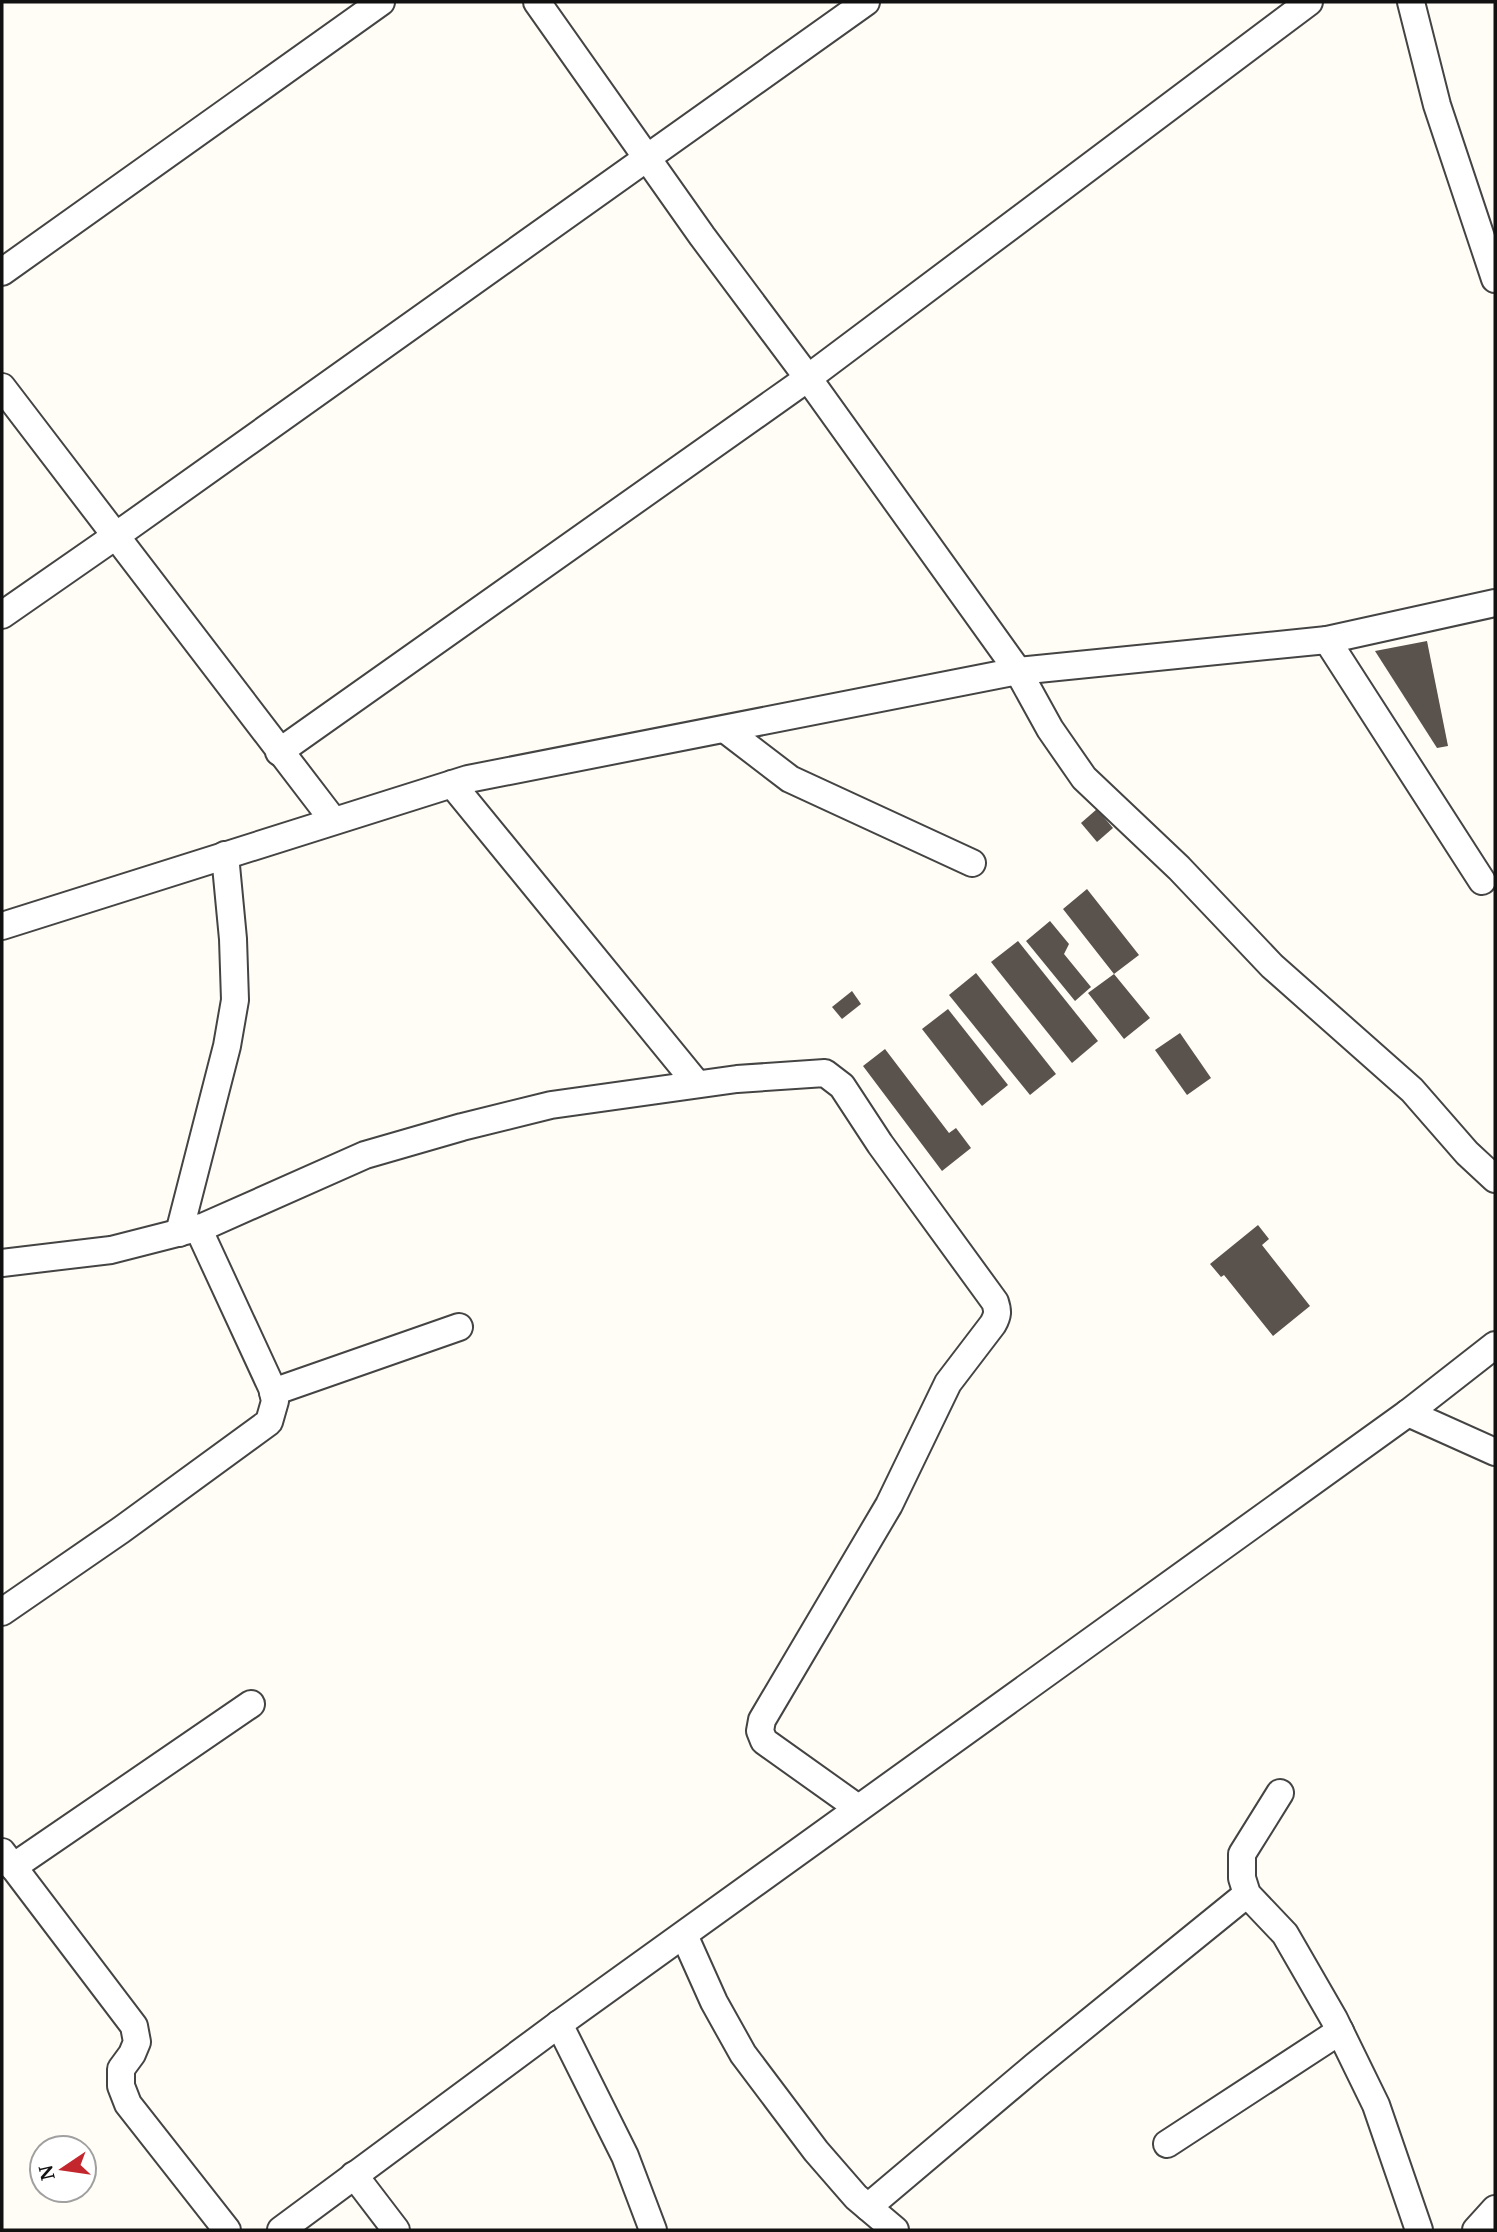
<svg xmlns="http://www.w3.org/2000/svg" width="1497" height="2232" viewBox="0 0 1497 2232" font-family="'Noto Serif',serif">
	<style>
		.building { fill: #5a524d }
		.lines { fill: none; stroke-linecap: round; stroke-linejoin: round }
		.minor-casing { stroke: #444; stroke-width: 30 }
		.minor { stroke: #fff; stroke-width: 26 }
	</style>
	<rect width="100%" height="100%" fill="#fffdf5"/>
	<g class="building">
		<polygon points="1427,641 1448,746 1437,748 1375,651"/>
		<polygon points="1097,809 1113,828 1097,842 1081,823"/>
		<polygon points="1087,889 1139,955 1114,974 1150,1018 1124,1039 1088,993 1114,974 1063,909"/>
		<polygon points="1050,921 1069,944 1064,954 1091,987 1075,1001 1026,941"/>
		<polygon points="1018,941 1098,1041 1072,1063 991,962"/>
		<polygon points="976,973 1056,1074 1030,1095 949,995"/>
		<polygon points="852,991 861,1004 842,1019 832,1007"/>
		<polygon points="948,1009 1008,1085 982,1106 922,1029"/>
		<polygon points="1180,1033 1211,1078 1187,1095 1155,1050"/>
		<polygon points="885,1049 949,1133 956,1128 971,1148 942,1171 863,1066"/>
		<polygon points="1258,1225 1269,1239 1262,1245 1310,1306 1273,1336 1224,1275 1221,1277 1210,1264"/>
	</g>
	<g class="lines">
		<g class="minor-casing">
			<g id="minor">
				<polyline points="537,2 702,236 808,378 1018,671 1050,729 1084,778 1179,868 1272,966 1412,1090 1467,1153 1495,1179"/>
				<polyline points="1411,2 1437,105 1495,279"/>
				<polyline points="2,272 381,2"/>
				<polyline points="2,387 333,820"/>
				<polyline points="2,615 117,535 866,2"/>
				<polyline points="1327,640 1482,881"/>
				<polyline points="726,730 790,779 972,863"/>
				<polyline points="279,752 808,378 1309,2"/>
				<polyline points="452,784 697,1084"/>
				<polyline points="2,926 468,779 1018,671 1327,640 1495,603"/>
				<polyline points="179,1233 227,1046 235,1000 233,939 225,855"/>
				<path d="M2,1263L111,1250L205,1226L365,1155L462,1127L551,1105L737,1079L825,1073L842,1086L880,1144L995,1302C998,1311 998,1315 993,1324L948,1383L889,1505L762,1720L760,1731L764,1741L858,1808"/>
				<polyline points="273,1392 459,1327"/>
				<polyline points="1408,1413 1495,1452"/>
				<polyline points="2,1612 121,1530 269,1422 275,1401 272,1388 198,1228"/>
				<polyline points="1280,1793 1242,1854 1242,1878 1247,1894 1285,1934 1334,2019 1376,2105 1419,2230"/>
				<polyline points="2,1852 134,2026 137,2042 132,2054 121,2069 121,2086 128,2104 227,2230"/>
				<polyline points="13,1867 251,1704"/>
				<polyline points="684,1935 714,2002 743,2054 816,2151 856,2197 895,2230"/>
				<polyline points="559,2024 625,2156 653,2230"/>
				<polyline points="1167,2144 1340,2031"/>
				<polyline points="354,2175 396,2230"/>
				<polyline points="868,2207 1035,2066 1247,1894"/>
				<polyline points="281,2230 559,2024 1408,1413 1495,1345"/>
				<polyline points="1476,2230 1495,2209"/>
			</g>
		</g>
		<use href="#minor" class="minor"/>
	</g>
	<rect width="1497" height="2232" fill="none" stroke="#111111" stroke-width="7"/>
	<g transform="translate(63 2169) rotate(257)"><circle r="33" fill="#ffffff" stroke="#a0a0a0" stroke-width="2"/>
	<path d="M0-5L12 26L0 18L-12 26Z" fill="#c4262e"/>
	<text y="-10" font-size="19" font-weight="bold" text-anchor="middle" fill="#111111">N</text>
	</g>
</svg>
